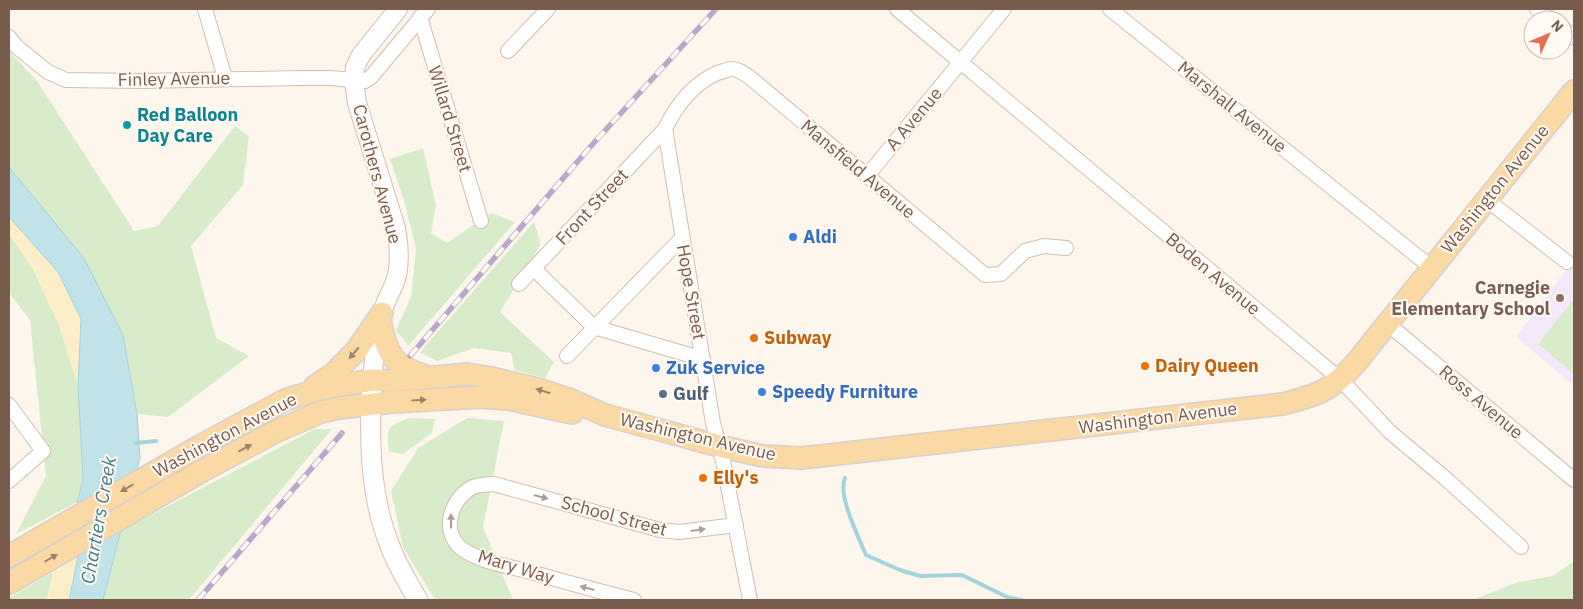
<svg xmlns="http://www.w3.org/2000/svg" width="1583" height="609" viewBox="0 0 1583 609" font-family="'IBM Plex Sans',sans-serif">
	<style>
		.education { fill: #f3e8fa }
		.green { fill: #d8ecc9 }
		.sand { fill: #fcefc7 }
		.water { fill: #bfe3e8; stroke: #a5d3da }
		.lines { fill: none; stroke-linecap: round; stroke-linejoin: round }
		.stream { stroke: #a5d3da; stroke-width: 4 }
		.minor-casing { stroke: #d1beb0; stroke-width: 16 }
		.tertiary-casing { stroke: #d1beb0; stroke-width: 20 }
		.secondary-casing { stroke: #d6c0b0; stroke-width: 21 }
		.primary-casing { stroke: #dad1cd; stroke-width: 24 }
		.minor { stroke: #fff; stroke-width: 14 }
		.tertiary { stroke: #fff; stroke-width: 18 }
		.secondary { stroke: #fff; stroke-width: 19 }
		.primary { stroke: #fbd9a5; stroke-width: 21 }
		.rail-casing { stroke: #b9a8c9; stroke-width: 5.5 }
		.rail { stroke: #fffaf3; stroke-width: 4; stroke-dasharray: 11; stroke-linecap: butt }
		.oneway { fill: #a18267 }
		.oneway2 { fill: #af9d94 }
		.culture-dot { fill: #0f9aa8; stroke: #fffaf3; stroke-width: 2 }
		.shop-dot { fill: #3f7fe0; stroke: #fffaf3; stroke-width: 2 }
		.education-dot { fill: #8d6e63; stroke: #fffaf3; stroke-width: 2 }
		.food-dot { fill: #e8710a; stroke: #fffaf3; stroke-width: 2 }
		.service-dot { fill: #5c6f8a; stroke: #fffaf3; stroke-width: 2 }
		.labels { text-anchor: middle; stroke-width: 4; stroke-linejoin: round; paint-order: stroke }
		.street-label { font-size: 18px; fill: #7a5c4d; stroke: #fffaf3 }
		.culture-label { font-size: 18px; font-weight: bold; fill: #0d838f; stroke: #fffaf3; text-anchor: start }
		.shop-label { font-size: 18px; font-weight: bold; fill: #366cbe; stroke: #fffaf3; text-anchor: start }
		.education-label { font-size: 18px; font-weight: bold; fill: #785e54; stroke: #fffaf3; text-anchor: end }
		.food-label { font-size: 18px; font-weight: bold; fill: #c56008; stroke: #fffaf3; text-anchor: start }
		.service-label { font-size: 18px; font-weight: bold; fill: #4e5e75; stroke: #fffaf3; text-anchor: start }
		.water-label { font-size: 19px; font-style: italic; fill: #437c86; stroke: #fffaf3 }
	</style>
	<rect width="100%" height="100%" fill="#fdf6ec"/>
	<polygon class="education" points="1574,259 1574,386 1516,337"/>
	<g class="green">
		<polygon points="9,51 37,81 134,231 158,226 235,126 249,136 243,185 191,246 216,338 249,356 168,417 137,414 123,335 84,258 9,167"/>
		<polygon points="423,148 436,205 431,233 447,243 491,213 515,222 408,346 396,330 411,297 416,249 405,204 390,159"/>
		<polygon points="534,222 541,244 500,312 554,362 545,378 515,370 511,353 474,348 437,361 420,352"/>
		<polygon points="9,234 33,269 59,325 78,386 83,480 77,502 16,534 46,476 30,320 9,293"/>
		<polygon points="1574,299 1574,374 1538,344"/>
		<path d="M409,418L435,419L432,433L403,454L389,452C386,429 386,426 409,418Z"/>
		<polygon points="467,418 504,421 483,527 513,600 435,600 403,547 391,491 418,448"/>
		<polygon points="315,429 332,429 189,600 103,600 122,530"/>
		<polygon points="1574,561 1574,600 1473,600 1518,582 1553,576"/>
		<polygon points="53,572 47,600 9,600 9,598"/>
	</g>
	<g class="sand">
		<polygon points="9,217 58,272 81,319 78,386 59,325 33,269 9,234"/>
		<polygon points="78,557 69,600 48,600 53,572"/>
	</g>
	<polygon class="water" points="9,167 84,258 123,335 137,414 140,458 103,600 69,600 78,557 77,502 83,480 78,386 81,319 58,272 9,217"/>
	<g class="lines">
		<g class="stream">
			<polyline points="136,443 156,441"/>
			<path d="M845,478C837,495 859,538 866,555L900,570L920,576L962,575L1007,597L1022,600"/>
		</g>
		<g class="minor-casing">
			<g id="minor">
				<polyline points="205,9 225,78"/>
				<polyline points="897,9 1341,380 1390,432 1445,478 1521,547"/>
				<polyline points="1110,9 1432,268"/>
				<polyline points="1537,9 1552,20"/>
				<polyline points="420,17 481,221"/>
				<polyline points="1563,29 1574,37"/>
				<polyline points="9,37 17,47 48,72 66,80 141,81 301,78 330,78 365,81 371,77 428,9"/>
				<polyline points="508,51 548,9"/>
				<polyline points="665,129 713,423 723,461 750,600"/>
				<polyline points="867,176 1004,9"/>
				<polyline points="1487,200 1567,262"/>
				<polyline points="534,269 594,327 703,359"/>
				<path d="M519,284L665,129C676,106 693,84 717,73C722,72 728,69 732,69C740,69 747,76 753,80L985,275L1001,274L1025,251L1044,246L1066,248"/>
				<polyline points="1388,324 1574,480"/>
				<polyline points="567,356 682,238"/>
				<polyline points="9,405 43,451 9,481"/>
				<path d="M634,600C598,591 562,581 527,571C506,566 483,562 465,551C440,535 449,501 471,488C477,484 487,485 494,484L660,530L679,532L736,525"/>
			</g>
		</g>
		<g class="tertiary-casing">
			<path id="tertiary" d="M372,380C374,357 377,336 382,314C384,303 391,292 395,282C401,265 399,245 396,228L357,103L354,81L355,67L361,55L398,9"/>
		</g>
		<g class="secondary-casing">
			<path id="secondary" d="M372,380C369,434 369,495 390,546C397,565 408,583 418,600"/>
		</g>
		<g class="primary-casing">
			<g id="primary">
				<path d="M381,324C387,356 394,366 425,376"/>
				<polyline points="315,386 333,374 356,351 382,313"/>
				<path d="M9,556L200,446L285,400L327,387L372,380L390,381L467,374L491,378L538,389L571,400L605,415L719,446L763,456L802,458L1283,404C1317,395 1331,391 1355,364L1574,91"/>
				<polyline points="9,583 202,471 277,431 321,412 339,408 392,402 481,397 508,399 572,413"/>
			</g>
		</g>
		<use href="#minor" class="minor"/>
		<use href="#tertiary" class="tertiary"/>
		<use href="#secondary" class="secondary"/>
		<use href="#primary" class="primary"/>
		<g class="rail-casing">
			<g id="rail">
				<polyline points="410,356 591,146 716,9"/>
				<polyline points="198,600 342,433"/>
			</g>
		</g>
		<use href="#rail" class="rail"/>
	</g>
	<defs><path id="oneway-solid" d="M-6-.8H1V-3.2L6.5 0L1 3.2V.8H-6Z" transform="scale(1.25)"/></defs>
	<g class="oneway">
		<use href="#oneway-solid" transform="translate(354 353) rotate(131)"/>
		<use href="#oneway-solid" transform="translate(543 391) rotate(-163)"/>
		<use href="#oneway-solid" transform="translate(419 400) rotate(-4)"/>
		<use href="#oneway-solid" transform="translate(245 448) rotate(-28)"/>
		<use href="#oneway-solid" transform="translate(127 488) rotate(150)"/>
		<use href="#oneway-solid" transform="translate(51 558) rotate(-30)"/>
	</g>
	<g class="oneway2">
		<use href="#oneway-solid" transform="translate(541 497) rotate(15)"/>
		<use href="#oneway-solid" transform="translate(451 521) rotate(-90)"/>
		<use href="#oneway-solid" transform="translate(698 530) rotate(-8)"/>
		<use href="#oneway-solid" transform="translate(587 588) rotate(-165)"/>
	</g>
	<circle class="culture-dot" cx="127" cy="125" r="5"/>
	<g class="shop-dot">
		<circle cx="793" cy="237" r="5"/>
		<circle cx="656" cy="368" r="5"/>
		<circle cx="762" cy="392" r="5"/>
	</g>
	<circle class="education-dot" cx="1560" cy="298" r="5"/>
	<g class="food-dot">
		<circle cx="754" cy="338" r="5"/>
		<circle cx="1145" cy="366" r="5"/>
		<circle cx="703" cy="478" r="5"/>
	</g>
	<circle class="service-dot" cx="663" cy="394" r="5"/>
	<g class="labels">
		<g class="street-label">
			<text transform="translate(174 79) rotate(-1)" y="6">Finley Avenue</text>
			<text transform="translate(1232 107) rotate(39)" y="6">Marshall Avenue</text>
			<text transform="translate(450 119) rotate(73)" y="6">Willard Street</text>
			<text transform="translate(914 119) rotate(-50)" y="6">A Avenue</text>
			<text transform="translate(858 169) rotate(40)" y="6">Mansfield Avenue</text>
			<text transform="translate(377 174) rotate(75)" y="6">Carothers Avenue</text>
			<text transform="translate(1495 189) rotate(-51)" y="6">Washington Avenue</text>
			<text transform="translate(592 207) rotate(-47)" y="6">Front Street</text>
			<text transform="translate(1213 274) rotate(40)" y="6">Boden Avenue</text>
			<text transform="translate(691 292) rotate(80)" y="6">Hope Street</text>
			<text transform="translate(1481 402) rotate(40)" y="6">Ross Avenue</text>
			<text transform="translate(1158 418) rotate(-7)" y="6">Washington Avenue</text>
			<text transform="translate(225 435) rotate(-28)" y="6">Washington Avenue</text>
			<text transform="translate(698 437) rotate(13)" y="6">Washington Avenue</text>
			<text transform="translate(614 516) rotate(15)" y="6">School Street</text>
			<text transform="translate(516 567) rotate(17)" y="6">Mary Way</text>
		</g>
		<g class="culture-label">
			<text x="137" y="121">Red Balloon<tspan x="137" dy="21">Day Care</tspan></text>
		</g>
		<g class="shop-label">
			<text x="803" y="243">Aldi</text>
			<text x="666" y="374">Zuk Service</text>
			<text x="772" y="398">Speedy Furniture</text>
		</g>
		<g class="education-label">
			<text x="1550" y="294">Carnegie<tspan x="1550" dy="21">Elementary School</tspan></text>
		</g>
		<g class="food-label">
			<text x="764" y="344">Subway</text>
			<text x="1155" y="372">Dairy Queen</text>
			<text x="713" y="484">Elly's</text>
		</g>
		<g class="service-label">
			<text x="673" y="400">Gulf</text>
		</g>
		<g class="water-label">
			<text transform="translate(98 520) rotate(-80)" y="7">Chartiers Creek</text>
		</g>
	</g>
	<rect width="1583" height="609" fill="none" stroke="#7a5c4d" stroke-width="20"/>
	<g transform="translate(1548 35) rotate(46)"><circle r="24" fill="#fffaf3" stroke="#cabbb1"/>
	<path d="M0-4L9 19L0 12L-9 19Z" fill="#e76f51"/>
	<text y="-8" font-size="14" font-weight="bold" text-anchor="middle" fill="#7a5c4d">N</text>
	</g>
</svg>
